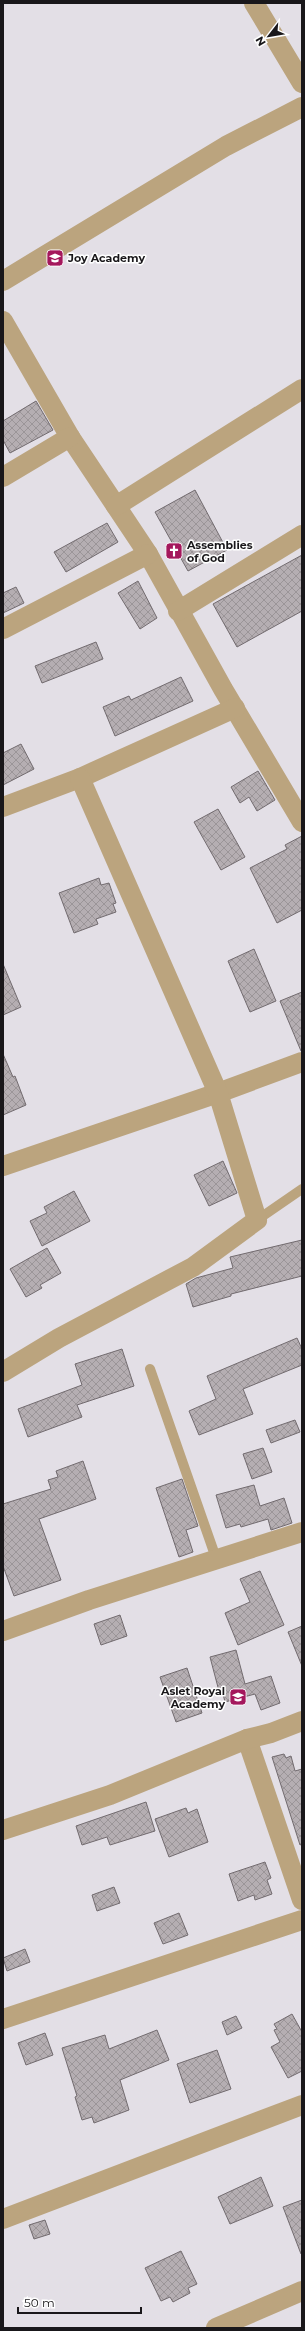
<svg xmlns="http://www.w3.org/2000/svg" width="305" height="2331" viewBox="0 0 305 2331" font-family="Montserrat,sans-serif">
	<style>
		.building { fill: url(#building-cross-hatch); stroke: #726b6f }
		.lines { fill: none; stroke-linecap: round; stroke-linejoin: round }
		.lane { stroke: #bba47e; stroke-width: 10 }
		.street { stroke: #bba47e; stroke-width: 20 }
		.labels { text-anchor: middle; stroke-width: 3; stroke-linejoin: round; paint-order: stroke }
		.poi-label { font-size: 11px; font-weight: bold; fill: #19171a; stroke: #fff; text-anchor: start }
	</style>
	<defs>
		<pattern id="building-cross-hatch" width="8" height="8" patternUnits="userSpaceOnUse"><rect width="8" height="8" fill="#b5aeb2"/><path d="M0 0l8 8M0 8l8-8" fill="none" stroke="#9b9598"/></pattern>
	</defs>
	<rect width="100%" height="100%" fill="#e3dfe6"/>
	<g class="building">
		<polygon points="36,401 53,430 10,453 3,440 3,421"/>
		<polygon points="195,490 227,550 188,571 155,512"/>
		<polygon points="107,523 118,542 66,572 54,552"/>
		<polygon points="302,555 302,611 237,647 213,604"/>
		<polygon points="138,581 157,618 140,629 118,593"/>
		<polygon points="16,587 24,603 3,613 3,593"/>
		<polygon points="96,642 103,659 42,683 35,666"/>
		<polygon points="181,677 193,701 115,736 103,707 129,696 131,700"/>
		<polygon points="21,744 34,769 3,785 3,753"/>
		<polygon points="258,771 275,800 257,811 249,797 240,803 231,787"/>
		<polygon points="218,809 245,857 221,870 194,822"/>
		<polygon points="302,836 302,910 277,923 250,868 287,849 285,845"/>
		<polygon points="99,878 101,885 109,883 116,903 113,904 116,912 96,919 98,924 74,933 59,893"/>
		<polygon points="254,949 276,1001 250,1012 228,961"/>
		<polygon points="3,964 21,1007 3,1015"/>
		<polygon points="302,992 302,1051 301,1051 280,1001"/>
		<polygon points="3,1054 13,1077 15,1076 26,1105 3,1115"/>
		<polygon points="223,1161 237,1193 209,1206 194,1175"/>
		<polygon points="74,1191 90,1221 42,1246 30,1221 47,1213 44,1207"/>
		<polygon points="302,1240 302,1276 231,1294 231,1296 193,1307 186,1284 196,1278 233,1268 230,1257"/>
		<polygon points="47,1248 61,1273 40,1285 42,1288 26,1297 10,1269"/>
		<polygon points="297,1338 302,1349 302,1365 243,1389 253,1414 199,1435 189,1411 216,1399 207,1376"/>
		<polygon points="122,1349 134,1386 77,1405 82,1417 28,1437 18,1409 82,1385 75,1364"/>
		<polygon points="295,1420 300,1432 271,1443 266,1430"/>
		<polygon points="263,1448 272,1472 252,1479 243,1454"/>
		<polygon points="83,1461 96,1499 39,1519 61,1580 14,1596 3,1566 3,1504 51,1489 48,1480 58,1477 56,1471"/>
		<polygon points="182,1479 198,1526 186,1530 193,1552 179,1557 156,1488"/>
		<polygon points="254,1485 260,1506 284,1498 292,1523 271,1530 268,1519 241,1527 240,1524 226,1528 216,1495"/>
		<polygon points="260,1571 284,1625 238,1645 225,1613 250,1602 240,1579"/>
		<polygon points="120,1615 127,1636 101,1645 94,1624"/>
		<polygon points="302,1626 302,1666 288,1632"/>
		<polygon points="236,1650 245,1684 271,1676 280,1703 261,1710 255,1694 225,1702 223,1694 220,1695 210,1657"/>
		<polygon points="187,1668 202,1713 176,1722 160,1677"/>
		<polygon points="284,1754 286,1758 291,1756 295,1771 302,1769 302,1844 300,1845 272,1757"/>
		<polygon points="146,1802 155,1831 110,1845 107,1837 82,1845 76,1826"/>
		<polygon points="186,1808 188,1813 197,1809 208,1842 169,1857 155,1819"/>
		<polygon points="265,1862 271,1878 267,1880 272,1894 255,1900 254,1895 238,1901 229,1874"/>
		<polygon points="114,1887 120,1903 97,1911 92,1895"/>
		<polygon points="179,1913 188,1935 163,1944 154,1923"/>
		<polygon points="25,1949 30,1962 7,1971 3,1958"/>
		<polygon points="292,2014 302,2032 302,2071 288,2078 271,2047 280,2042 274,2030 277,2029 274,2024"/>
		<polygon points="236,2016 242,2028 227,2035 222,2022"/>
		<polygon points="157,2030 169,2060 120,2080 129,2110 94,2123 92,2117 82,2120 75,2097 77,2096 62,2048 105,2035 109,2049"/>
		<polygon points="45,2033 53,2055 26,2065 18,2043"/>
		<polygon points="217,2050 231,2089 190,2103 177,2064"/>
		<polygon points="261,2177 273,2206 230,2224 218,2197"/>
		<polygon points="302,2200 302,2254 301,2254 283,2207"/>
		<polygon points="45,2220 50,2234 34,2239 29,2225"/>
		<polygon points="181,2251 197,2284 188,2288 190,2293 173,2302 170,2297 161,2301 145,2268"/>
	</g>
	<g class="lines">
		<g class="lane">
			<polyline points="257,1220 302,1189"/>
			<polyline points="150,1369 216,1558"/>
		</g>
		<g class="street">
			<polyline points="254,3 302,83"/>
			<polyline points="3,281 226,146 302,107"/>
			<polyline points="3,321 70,437 148,554 223,689 302,822"/>
			<polyline points="3,477 70,437"/>
			<polyline points="116,506 302,389"/>
			<polyline points="178,611 302,535"/>
			<polyline points="3,629 148,554"/>
			<polyline points="3,807 80,778 235,708"/>
			<polyline points="3,1166 218,1093 302,1062"/>
			<polyline points="3,1372 59,1338 193,1267 257,1220 218,1093 80,778"/>
			<polyline points="3,1631 89,1600 302,1532"/>
			<polyline points="247,1739 302,1900"/>
			<polyline points="3,1830 110,1795 247,1739 271,1733 302,1721"/>
			<polyline points="3,2019 302,1920"/>
			<polyline points="3,2219 302,2105"/>
			<polyline points="216,2328 302,2291"/>
		</g>
	</g>
	<defs>
		<g id="school-square" transform="scale(0.9)"><rect x="-9" y="-9" width="18" height="18" rx="4" fill="#a4175c" stroke="#fff"/><path d="M0-5L7-2L0 1L-7-2ZM-4 1L0 2.5L4 1V4Q0 6-4 4Z" fill="#fff"/></g>
		<g id="church-square" transform="scale(0.9)"><rect x="-9" y="-9" width="18" height="18" rx="4" fill="#a4175c" stroke="#fff"/><path d="M-1.2-6h2.4v3.5h3.3v2.4h-3.3V6h-2.4V-.1h-3.3v-2.4h3.3Z" fill="#fff"/></g>
	</defs>
	<g fill-rule="evenodd">
		<use href="#school-square" x="55" y="258"/>
		<use href="#church-square" x="174" y="551"/>
		<use href="#school-square" x="238" y="1697"/>
	</g>
	<g class="labels">
		<g class="poi-label">
			<text x="68" y="262">Joy Academy</text>
			<text x="187" y="549">Assemblies<tspan x="187" dy="13">of God</tspan></text>
			<text x="225" y="1695" text-anchor="end">Aslet Royal<tspan x="225" dy="13">Academy</tspan></text>
		</g>
	</g>
	<rect width="305" height="2331" fill="none" stroke="#19171a" stroke-width="8"/>
	<g transform="translate(269 36) rotate(239)" stroke="#ffffff" stroke-width="3" paint-order="stroke">
	<path d="M0-3L7 15L0 10L-7 15Z" fill="#19171a"/>
	<text y="-6" font-size="11" font-weight="bold" text-anchor="middle" fill="#19171a">N</text>
	</g>
	<path d="M18 2307v6h123v-6" fill="none" stroke="#19171a" stroke-width="2"/>
	<text x="24" y="2307" font-size="12" fill="#19171a" stroke="#ffffff" stroke-width="3" paint-order="stroke">50 m</text>
</svg>
